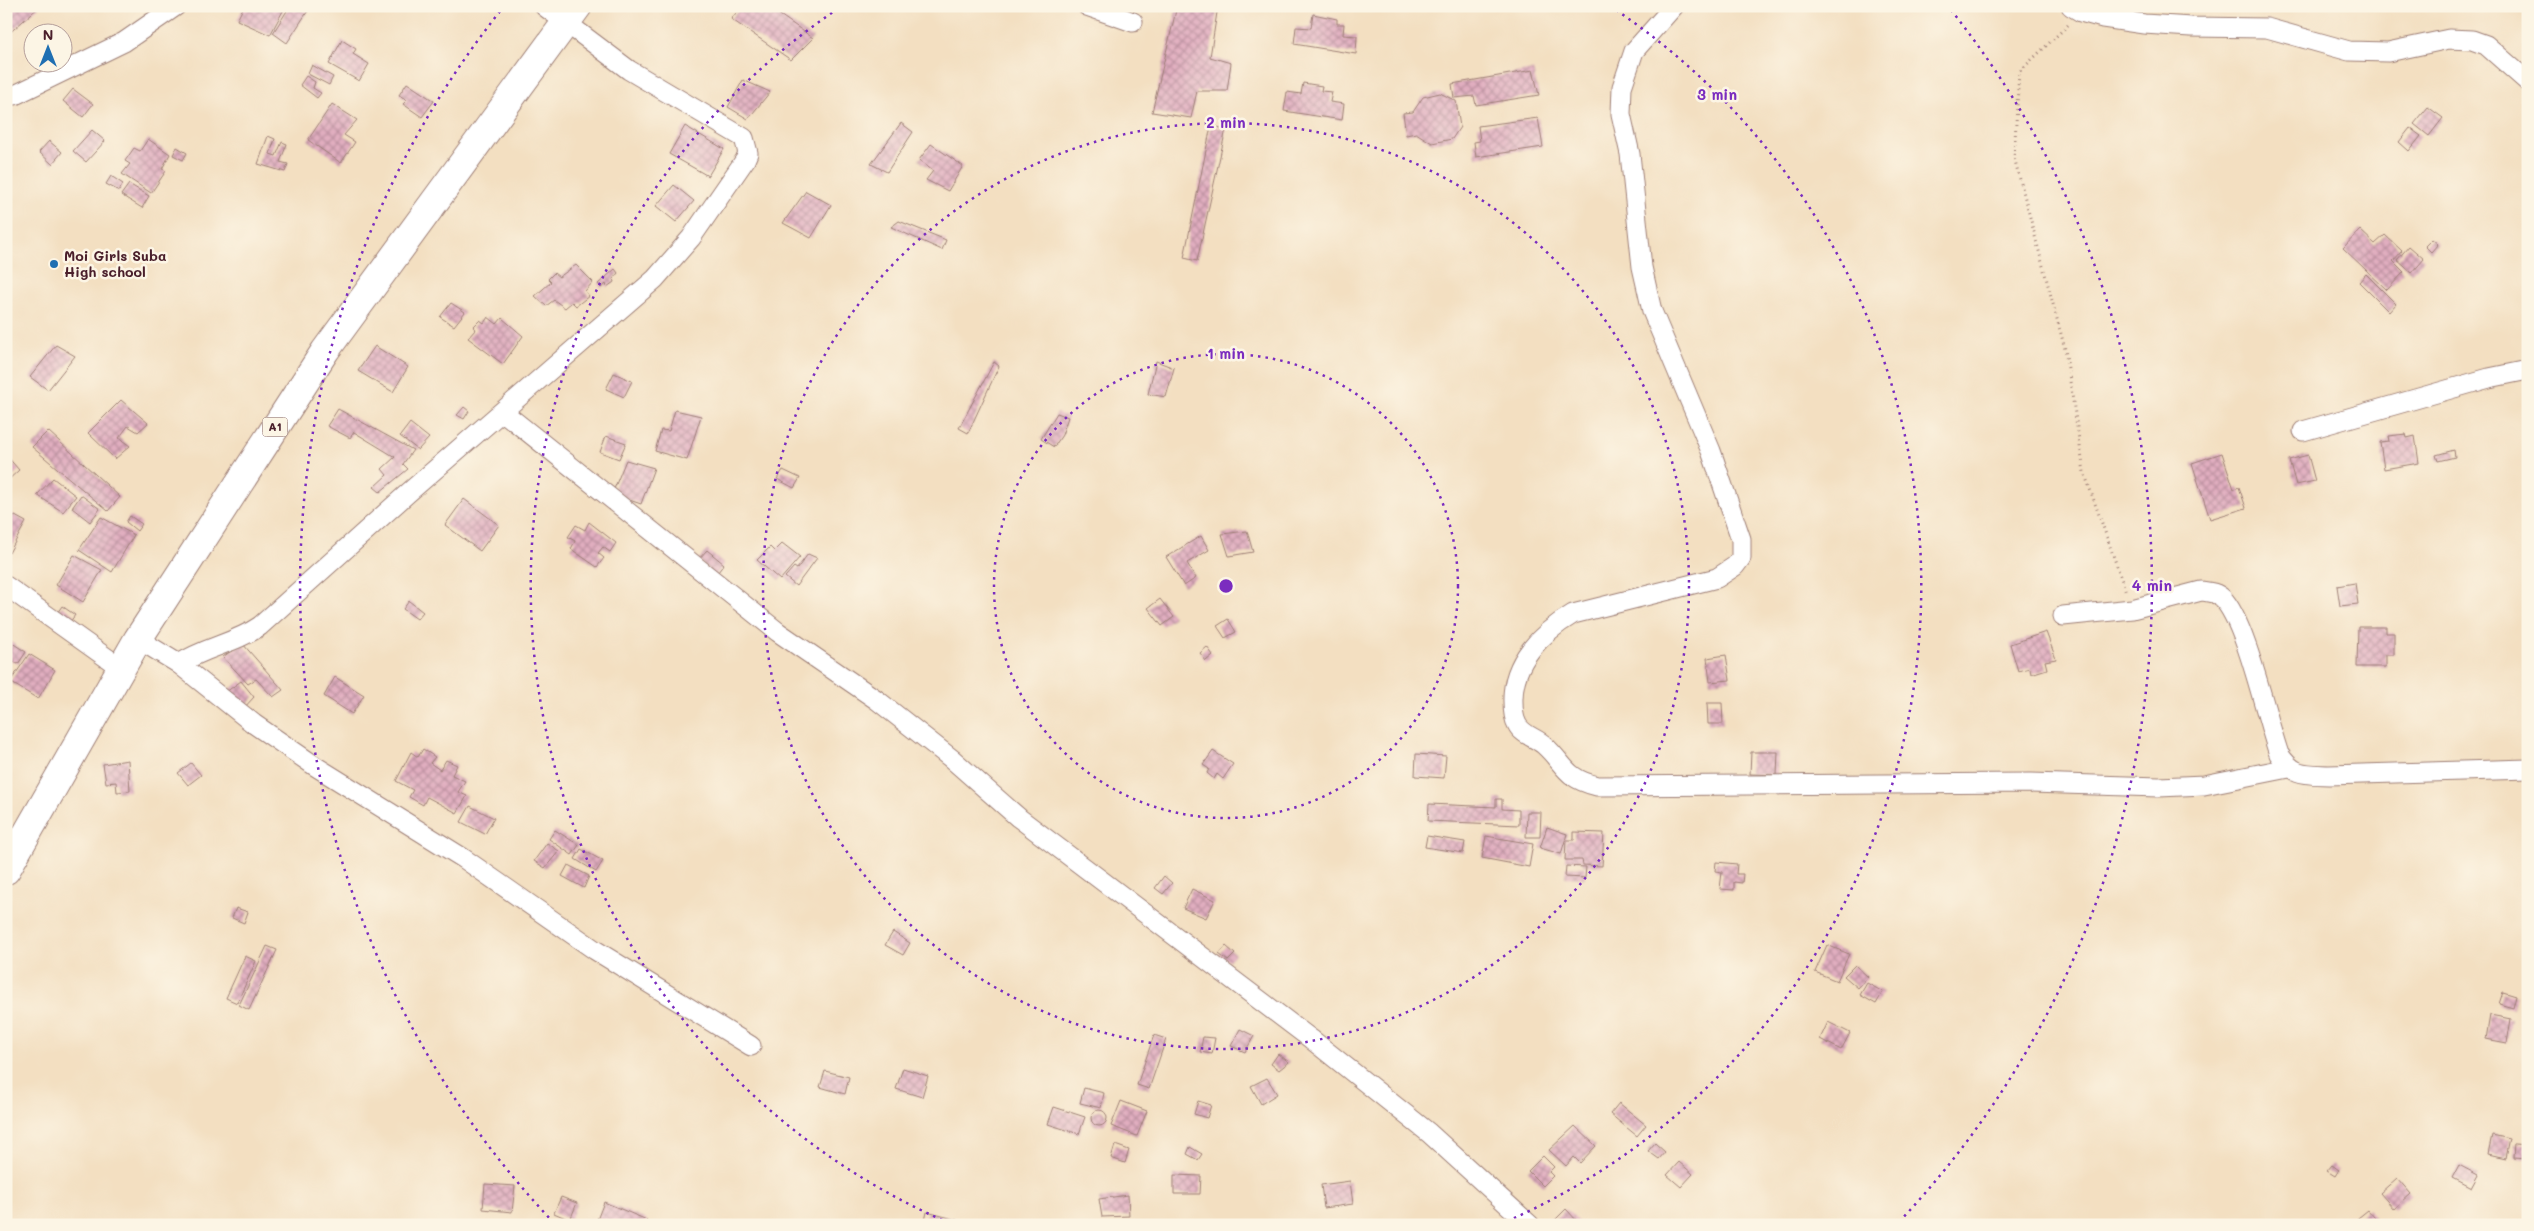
<svg xmlns="http://www.w3.org/2000/svg" width="2534" height="1231" viewBox="0 0 2534 1231" font-family="Mali,sans-serif">
	<style>
		.building { fill: url(#building-cross-hatch) }
		.lines { fill: none; stroke-linecap: round; stroke-linejoin: round }
		.street-casing { stroke: #9e7f76; stroke-width: 21 }
		.highway-casing { stroke: #9e7f76; stroke-width: 30 }
		.path { stroke: #9e7f76; stroke-width: 3; stroke-dasharray: 1 4; stroke-linecap: butt }
		.street { stroke: #fff; stroke-width: 19 }
		.highway { stroke: #fff; stroke-width: 28 }
		.ring { fill: none; stroke: #7b2cbf; stroke-width: 2.5; stroke-dasharray: 2.5 5 }
		.poi-dot { fill: #1f6fb2; stroke: #fcf5e5; stroke-width: 2 }
		.labels { text-anchor: middle; stroke-width: 5; stroke-linejoin: round; paint-order: stroke }
		.shield { fill: #fcf5e5; stroke: #7f5f63; stroke-width: 1 }
		.shield-label { font-size: 12px; font-weight: bold; fill: #4a1f2b }
		.poi-label { font-size: 14px; font-weight: bold; fill: #4a1f2b; stroke: #fcf5e5; text-anchor: start }
		.centre { fill: #7b2cbf; stroke: #fcf5e5; stroke-width: 2.5 }
		.ring-label { font-size: 15px; text-anchor: middle; font-weight: bold; fill: #7b2cbf; stroke: #fcf5e5; stroke-width: 5; stroke-linejoin: round; paint-order: stroke }
	</style>
	<defs>
		<pattern id="building-cross-hatch" width="8" height="8" patternUnits="userSpaceOnUse" patternTransform="scale(1.25)"><rect width="8" height="8" fill="#e1aec0"/><path d="M0 0l8 8M0 8l8-8" fill="none" stroke="#b88d9c"/></pattern>
	</defs>
	<rect width="100%" height="100%" fill="#fcf5e5"/>
	<filter id="ink" filterUnits="userSpaceOnUse"><feTurbulence type="fractalNoise" baseFrequency=".02" numOctaves="2"/><feDisplacementMap in="SourceGraphic" scale="10" xChannelSelector="R" yChannelSelector="G"/><feConvolveMatrix kernelMatrix="1 2 1 2 8 2 1 2 1" color-interpolation-filters="sRGB"/></filter>
	<filter id="wash" filterUnits="userSpaceOnUse"><feTurbulence type="fractalNoise" baseFrequency=".0096" numOctaves="4" result="noise"/><feDisplacementMap in="SourceGraphic" scale="20" xChannelSelector="R" yChannelSelector="G"/><feGaussianBlur stdDeviation="1.12" result="paint"/><feColorMatrix in="noise" values="0 0 0 0 0 0 0 0 0 0 0 0 0 0 0 0 0 1.4 0 .05"/><feComposite in="paint" operator="in"/></filter>
	<g filter="url(#wash)">
		<rect width="100%" height="100%" fill="#f3dfc1"/>
		<g id="blocks">
			<g class="building">
				<polygon points="6,6 40,6 6,36"/>
				<polygon points="244,6 279,6 284,9 270,35 237,20"/>
				<polygon points="290,6 311,6 287,43 273,33"/>
				<polygon points="742,6 767,6 813,38 791,60 731,19"/>
				<polygon points="1177,6 1218,6 1210,57 1231,63 1227,91 1197,91 1191,118 1152,112"/>
				<polygon points="1313,14 1337,19 1337,24 1344,24 1343,35 1357,36 1356,54 1294,44 1296,27 1311,28"/>
				<polygon points="342,40 356,49 353,54 369,64 359,81 329,64"/>
				<polygon points="312,65 333,77 329,85 308,74"/>
				<polygon points="1533,70 1539,95 1476,105 1474,96 1454,98 1452,84"/>
				<polygon points="306,76 315,82 313,88 321,93 317,98 300,85"/>
				<polygon points="743,80 770,92 748,119 728,107"/>
				<polygon points="407,83 434,101 422,117 403,104 407,100 399,95"/>
				<polygon points="1303,83 1322,86 1321,91 1332,92 1330,102 1344,104 1342,120 1284,111 1287,92 1301,94"/>
				<polygon points="73,89 93,104 83,117 63,101"/>
				<polygon points="1440,93 1456,101 1460,127 1452,139 1432,143 1416,133 1406,135 1403,113 1413,112 1423,97"/>
				<polygon points="332,104 357,120 344,135 355,142 341,163 308,140"/>
				<polygon points="2428,107 2443,118 2429,136 2414,124"/>
				<polygon points="1538,118 1543,147 1476,157 1474,142 1480,141 1478,126"/>
				<polygon points="901,123 913,132 887,172 871,164"/>
				<polygon points="685,126 724,149 708,176 669,154"/>
				<polygon points="1211,126 1226,129 1197,261 1184,258"/>
				<polygon points="2410,128 2421,136 2409,151 2399,142"/>
				<polygon points="92,130 105,141 86,162 73,151"/>
				<polygon points="268,136 275,139 270,154 276,156 282,142 287,144 280,162 288,164 285,172 258,164"/>
				<polygon points="148,139 170,154 162,169 166,171 151,193 122,174 130,164 125,161 134,148 140,151"/>
				<polygon points="49,141 62,152 52,164 39,152"/>
				<polygon points="931,144 963,166 948,191 926,180 933,171 919,160"/>
				<polygon points="177,147 187,153 183,160 173,155"/>
				<polygon points="111,176 123,184 119,191 106,184"/>
				<polygon points="129,184 149,196 142,208 121,195"/>
				<polygon points="674,185 694,201 676,222 656,206"/>
				<polygon points="806,191 831,205 811,238 783,223"/>
				<polygon points="899,221 946,240 942,250 891,227"/>
				<polygon points="2360,230 2375,244 2385,235 2402,251 2393,261 2404,272 2387,290 2343,248"/>
				<polygon points="2432,239 2438,244 2431,252 2425,246"/>
				<polygon points="2409,246 2424,259 2412,273 2397,260"/>
				<polygon points="576,265 593,282 585,291 589,296 576,306 572,302 565,308 554,300 546,306 535,296 551,282 548,279 554,273 559,277"/>
				<polygon points="615,269 618,273 613,279 614,282 607,287 606,284 601,288 598,284"/>
				<polygon points="2366,274 2396,304 2389,312 2359,282"/>
				<polygon points="451,303 465,312 454,326 440,317"/>
				<polygon points="488,317 497,324 502,318 523,336 503,364 468,338 476,329 473,327 480,320 484,323"/>
				<polygon points="56,345 75,356 48,390 30,377"/>
				<polygon points="375,346 408,367 393,392 358,371"/>
				<polygon points="1156,361 1174,368 1166,397 1148,394"/>
				<polygon points="994,362 999,366 968,433 959,428"/>
				<polygon points="614,373 632,381 624,397 606,389"/>
				<polygon points="121,400 148,423 138,432 128,426 119,438 130,446 115,459 88,433"/>
				<polygon points="464,407 469,411 464,419 457,415"/>
				<polygon points="338,409 413,450 403,464 408,469 380,492 374,487 387,475 382,469 395,457 354,432 350,438 327,426"/>
				<polygon points="675,410 701,416 687,460 655,451 661,430 669,431"/>
				<polygon points="1057,413 1068,417 1062,435 1054,447 1041,439"/>
				<polygon points="410,423 429,438 418,450 400,436"/>
				<polygon points="48,431 120,497 108,511 32,447"/>
				<polygon points="2406,434 2407,438 2415,436 2419,463 2384,469 2380,442 2389,441 2388,436"/>
				<polygon points="606,436 626,443 619,459 600,452"/>
				<polygon points="2454,450 2455,457 2438,461 2436,455"/>
				<polygon points="2222,453 2234,489 2239,487 2246,508 2210,519 2192,463"/>
				<polygon points="6,455 19,470 6,482"/>
				<polygon points="2308,455 2315,481 2296,485 2289,460"/>
				<polygon points="626,460 654,468 641,504 612,494"/>
				<polygon points="783,470 800,478 794,488 777,479"/>
				<polygon points="53,478 76,496 63,512 37,495"/>
				<polygon points="81,495 100,509 90,522 72,508"/>
				<polygon points="464,499 499,525 480,551 445,525"/>
				<polygon points="6,511 26,522 9,553 6,552"/>
				<polygon points="130,516 142,524 137,531 126,522"/>
				<polygon points="101,517 134,535 112,572 79,550"/>
				<polygon points="589,522 616,543 610,552 603,547 598,553 604,558 597,567 571,549 575,541 568,537 576,525 585,530"/>
				<polygon points="1247,531 1253,552 1229,556 1222,534"/>
				<polygon points="1201,536 1209,550 1187,563 1196,578 1184,586 1166,557"/>
				<polygon points="782,543 800,557 780,580 757,560 770,547 774,551"/>
				<polygon points="707,550 724,564 715,576 698,560"/>
				<polygon points="808,554 817,558 796,586 785,577 794,567 797,569"/>
				<polygon points="74,555 102,570 83,602 56,585"/>
				<polygon points="2355,583 2358,604 2340,606 2337,586"/>
				<polygon points="1160,599 1174,617 1162,626 1148,608"/>
				<polygon points="409,601 423,612 417,619 403,609"/>
				<polygon points="62,606 75,615 68,625 55,616"/>
				<polygon points="1228,619 1236,632 1225,638 1217,626"/>
				<polygon points="2358,627 2386,627 2386,633 2394,633 2394,655 2386,655 2386,667 2357,667"/>
				<polygon points="2046,632 2056,659 2045,661 2047,669 2031,674 2030,668 2018,671 2010,644"/>
				<polygon points="6,639 26,652 18,664 6,658"/>
				<polygon points="242,643 283,690 273,697 256,679 248,684 223,657"/>
				<polygon points="1207,647 1213,655 1206,661 1200,653"/>
				<polygon points="29,654 55,670 38,699 10,682"/>
				<polygon points="1726,655 1730,680 1710,682 1707,658"/>
				<polygon points="335,677 364,695 352,714 324,696"/>
				<polygon points="241,681 254,697 243,709 226,692"/>
				<polygon points="1707,703 1722,703 1723,724 1708,724"/>
				<polygon points="423,749 435,757 430,763 440,770 446,760 457,765 452,775 465,781 458,792 467,796 457,813 427,797 423,805 409,797 413,790 396,781 411,752 418,757"/>
				<polygon points="1213,751 1233,764 1223,779 1217,774 1214,779 1207,773 1209,769 1203,765"/>
				<polygon points="1751,752 1778,752 1777,775 1750,774"/>
				<polygon points="1416,754 1446,756 1444,778 1415,776"/>
				<polygon points="128,760 130,791 117,792 116,782 106,783 103,764"/>
				<polygon points="191,763 201,775 188,785 178,773"/>
				<polygon points="1496,799 1502,799 1502,809 1519,810 1519,825 1428,821 1429,804 1496,807"/>
				<polygon points="470,806 494,818 485,834 461,822"/>
				<polygon points="1527,812 1541,812 1540,837 1526,837"/>
				<polygon points="1547,827 1567,834 1561,854 1540,848"/>
				<polygon points="555,830 579,845 572,855 549,839"/>
				<polygon points="1574,832 1604,833 1602,866 1583,865 1582,860 1565,860 1566,840 1574,840"/>
				<polygon points="1427,836 1465,842 1463,853 1425,847"/>
				<polygon points="1486,836 1533,844 1529,867 1482,858"/>
				<polygon points="547,843 559,851 545,868 534,861"/>
				<polygon points="581,849 603,861 596,872 575,859"/>
				<polygon points="1716,862 1737,864 1736,874 1743,874 1742,883 1734,882 1734,890 1720,889 1722,872 1715,871"/>
				<polygon points="568,865 589,876 584,888 562,876"/>
				<polygon points="1566,866 1586,867 1585,878 1565,877"/>
				<polygon points="1164,876 1172,883 1163,894 1155,888"/>
				<polygon points="1192,889 1215,900 1206,918 1183,908"/>
				<polygon points="236,908 248,912 244,923 232,918"/>
				<polygon points="893,932 910,943 903,955 885,945"/>
				<polygon points="1827,945 1849,954 1837,981 1815,972"/>
				<polygon points="267,946 277,950 249,1010 239,1005"/>
				<polygon points="1226,946 1235,954 1228,961 1219,954"/>
				<polygon points="245,956 256,961 237,1003 226,998"/>
				<polygon points="1855,965 1868,977 1858,988 1844,976"/>
				<polygon points="1867,983 1883,992 1876,1004 1860,995"/>
				<polygon points="2503,992 2516,996 2513,1008 2499,1004"/>
				<polygon points="2490,1015 2511,1019 2507,1043 2486,1039"/>
				<polygon points="1828,1022 1850,1033 1841,1050 1820,1039"/>
				<polygon points="1240,1029 1254,1036 1245,1052 1231,1046"/>
				<polygon points="1154,1035 1166,1039 1149,1089 1137,1085"/>
				<polygon points="1203,1037 1215,1038 1212,1054 1200,1052"/>
				<polygon points="1278,1054 1289,1062 1279,1070 1271,1064"/>
				<polygon points="903,1068 928,1076 922,1097 896,1089"/>
				<polygon points="825,1071 849,1077 845,1094 820,1087"/>
				<polygon points="1267,1078 1277,1094 1261,1104 1251,1086"/>
				<polygon points="1084,1088 1104,1093 1101,1108 1080,1103"/>
				<polygon points="1121,1101 1147,1111 1137,1136 1111,1126"/>
				<polygon points="1198,1101 1211,1105 1207,1118 1194,1114"/>
				<polygon points="1619,1103 1646,1125 1637,1136 1610,1114"/>
				<polygon points="1054,1107 1085,1117 1079,1134 1048,1124"/>
				<circle cx="1099" cy="1118" r="8"/>
				<polygon points="1575,1126 1596,1146 1580,1163 1574,1157 1566,1166 1549,1150"/>
				<polygon points="2492,1135 2510,1139 2506,1158 2488,1154"/>
				<polygon points="1655,1143 1665,1152 1659,1159 1648,1151"/>
				<polygon points="2515,1144 2528,1145 2528,1159 2514,1158"/>
				<polygon points="1115,1145 1129,1150 1125,1163 1111,1158"/>
				<polygon points="1190,1147 1202,1154 1198,1160 1187,1154"/>
				<polygon points="1543,1156 1554,1167 1549,1172 1553,1176 1543,1186 1528,1171"/>
				<polygon points="1679,1162 1693,1174 1681,1187 1667,1175"/>
				<polygon points="2332,1165 2339,1170 2335,1176 2327,1171"/>
				<polygon points="2459,1165 2478,1175 2471,1188 2452,1178"/>
				<polygon points="1174,1175 1201,1176 1200,1194 1174,1194"/>
				<polygon points="2397,1178 2411,1194 2394,1209 2380,1193"/>
				<polygon points="1350,1181 1353,1204 1324,1208 1321,1185"/>
				<polygon points="485,1184 515,1186 512,1212 483,1209"/>
				<polygon points="1128,1195 1129,1216 1102,1217 1099,1199"/>
				<polygon points="561,1197 577,1203 570,1220 554,1213"/>
				<polygon points="604,1202 647,1220 645,1225 595,1225"/>
				<polygon points="1566,1209 1578,1222 1574,1225 1560,1225 1555,1220"/>
				<polygon points="2368,1210 2381,1225 2364,1225 2358,1218"/>
				<polygon points="927,1212 957,1220 955,1225 924,1225"/>
			</g>
		</g>
	</g>
	<g filter="url(#ink)">
		<use href="#blocks" fill-opacity="0" stroke="#9e7f76" stroke-width="1"/>
		<g class="lines">
			<g class="street-casing">
				<g id="street">
					<polyline points="1087,6 1133,22"/>
					<path d="M1674,6L1634,51L1622,87L1621,114L1630,154L1642,267L1652,311L1711,451L1741,539V558L1735,566L1717,578L1573,614C1541,633 1512,662 1513,701C1513,708 1513,717 1517,724C1522,735 1535,737 1544,745C1566,765 1564,778 1597,786L2031,783L2159,787L2204,785L2289,768"/>
					<polyline points="2071,6 2081,12 2103,18 2144,24 2191,27 2267,28 2349,51 2388,52 2449,39 2472,40 2486,45 2528,82"/>
					<polyline points="15,95 124,42 176,6"/>
					<polyline points="503,412 778,632 877,700 952,759 1019,818 1311,1039 1429,1133 1530,1225"/>
					<polyline points="2303,431 2489,378 2528,370"/>
					<polyline points="6,586 121,668"/>
					<path d="M2063,616L2132,609L2201,591C2208,592 2216,592 2222,598C2246,621 2266,718 2279,754C2294,776 2303,774 2329,775L2528,769"/>
					<path d="M138,639L179,664C207,646 234,644 260,626L408,493L655,279L691,238L745,160L748,153L744,138L629,70L544,6"/>
					<polyline points="179,664 254,724 315,766 463,858 595,950 751,1046"/>
				</g>
			</g>
			<g class="highway-casing">
				<polyline id="highway" points="6,870 138,639 325,351 578,6"/>
			</g>
			<polyline class="path" points="2068,25 2019,72 2014,157 2065,349 2084,472 2126,592"/>
			<use href="#street" class="street"/>
			<use href="#highway" class="highway"/>
		</g>
	</g>
	<g class="ring">
		<circle cx="1226" cy="586" r="232"/>
		<circle cx="1226" cy="586" r="463"/>
		<path d="M949 1223A695 695 0 0 1 842 6M1610 6A695 695 0 0 1 1503 1223"/>
		<path d="M554 1223A926 926 0 0 1 501 10M1951 10A926 926 0 0 1 1898 1223"/>
	</g>
	<circle class="poi-dot" cx="54" cy="264" r="5"/>
	<g class="labels">
		<rect class="shield" x="262.5" y="417.5" width="25" height="19" rx="4"/>
		<g class="shield-label">
			<text x="275" y="431">A1</text>
		</g>
		<g class="poi-label">
			<text x="64" y="261">Moi Girls Suba<tspan x="64" dy="16">High school</tspan></text>
		</g>
	</g>
	<circle cx="1226" cy="586" r="8" class="centre"/>
	<g class="ring-label">
		<text x="1717" y="100">3 min</text>
		<text x="1226" y="128">2 min</text>
		<text x="1226" y="359">1 min</text>
		<text x="2152" y="591">4 min</text>
	</g>
	<rect width="2534" height="1231" fill="none" stroke="#fcf5e5" stroke-width="25"/>
	<g transform="translate(48 48)"><circle r="24" fill="#fcf5e5" stroke="#b59f9b"/>
	<path d="M0-4L9 19L0 12L-9 19Z" fill="#1f6fb2"/>
	<text y="-8" font-size="14" font-weight="bold" text-anchor="middle" fill="#4a1f2b">N</text>
	</g>
</svg>
